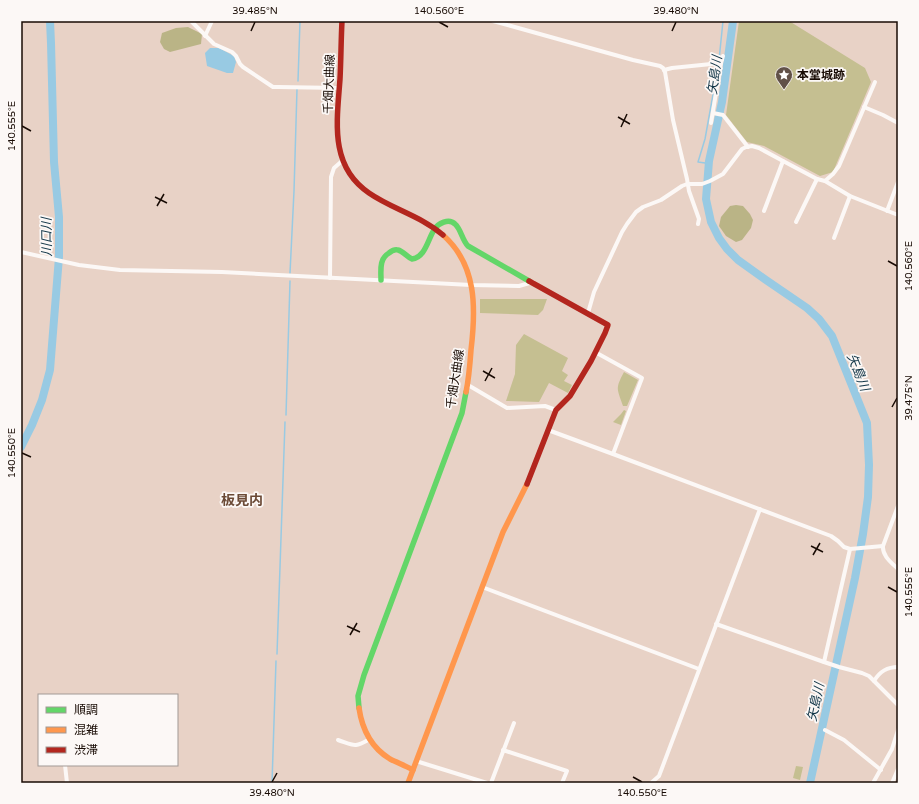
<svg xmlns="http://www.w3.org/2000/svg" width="919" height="804" viewBox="0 0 919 804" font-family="'Varela Round','Noto Sans JP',sans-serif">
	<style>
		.green { fill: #c5bf91 }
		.forest { fill: #bab486 }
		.water { fill: #98cae3 }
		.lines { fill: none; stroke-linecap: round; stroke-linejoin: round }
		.stream { stroke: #98cae3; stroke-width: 1.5 }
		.river { stroke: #98cae3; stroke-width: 8 }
		.street { stroke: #fcf8f6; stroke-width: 4 }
		.fast { stroke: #63d668; stroke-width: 5.5 }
		.slow { stroke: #ff974d; stroke-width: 5.5 }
		.jam { stroke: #b3261e; stroke-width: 5.5 }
		.ticks { fill: none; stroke: #180b04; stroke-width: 1.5 }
		.labels { text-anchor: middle; stroke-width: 3.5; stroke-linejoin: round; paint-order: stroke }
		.poi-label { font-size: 12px; font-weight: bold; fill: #180b04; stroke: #fcf8f6; text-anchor: start }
		.street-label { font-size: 12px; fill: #180b04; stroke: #fcf8f6 }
		.water-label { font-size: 13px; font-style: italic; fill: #103446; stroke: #fcf8f6 }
		.quarter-label { font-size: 14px; font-weight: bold; fill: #6b4a36; stroke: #fcf8f6 }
		.neatline { fill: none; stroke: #180b04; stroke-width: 1.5 }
		.ticks-label { font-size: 10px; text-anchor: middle; fill: #180b04 }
	</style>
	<rect width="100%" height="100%" fill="#e8d2c6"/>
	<g class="green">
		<polygon points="739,21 789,21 865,68 871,82 833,172 820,176 764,146 747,142 726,115"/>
		<polygon points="480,299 547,299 543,310 538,315 480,313"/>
		<polygon points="524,334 568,358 562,371 568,375 564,381 572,385 568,393 549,383 539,402 506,401 515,374 516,345"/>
		<path d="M624,372L638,380L627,406H623C617,388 615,389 624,372Z"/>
		<polygon points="624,410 626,411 621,425 613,422 621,414"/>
		<polygon points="796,766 803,767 800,780 793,778"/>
	</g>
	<g class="forest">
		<polygon points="188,27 202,34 201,44 170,52 164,49 160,42 162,33 176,28"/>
		<polygon points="736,205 743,206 750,214 753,220 751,228 742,240 736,242 726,236 719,226 721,217 730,206"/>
	</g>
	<polygon class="water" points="210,48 219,48 234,56 236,62 233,73 227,73 207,66 205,53"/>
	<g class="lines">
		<g class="stream">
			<polyline points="719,60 723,21"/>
			<polyline points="298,81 300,21"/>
			<polyline points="709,161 705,163 698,162 705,139 718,67"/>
			<polyline points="290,273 294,191 297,89"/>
			<polyline points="286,415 290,281"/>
			<polyline points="277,654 285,422"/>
			<polyline points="272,783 276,661"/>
		</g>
		<g class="river">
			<polyline points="733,21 722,102 709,161 706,199 711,222 719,238 727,249 738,260 766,280 807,308 819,319 832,336 867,423 869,465 868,497 863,534 855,578 810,783"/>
			<polyline points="21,447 32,425 42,400 50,370 59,257 59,217 54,162 51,43 50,21"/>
		</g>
		<g class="street">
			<polyline points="191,21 214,44 232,52 236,56 240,64 243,67 273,87 278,87 339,88"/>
			<polyline points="493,21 633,60 660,66 663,68 665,72 673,120 687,179 689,191 699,219 698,224"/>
			<polyline points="205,36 212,21"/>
			<polyline points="721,63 723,56"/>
			<polyline points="664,70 672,68 721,63 711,123"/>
			<polyline points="864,107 883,115 898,123"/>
			<polyline points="713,113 723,115 748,147"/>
			<polyline points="825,181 833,174 839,166 875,82"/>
			<polyline points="764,211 783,161"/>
			<polyline points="887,211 898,182"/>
			<polyline points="796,222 817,179"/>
			<polyline points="834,238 850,196"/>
			<polyline points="21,252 79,265 120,270 222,272 471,285 519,286 533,282"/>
			<polyline points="330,278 331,177 334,168 342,161"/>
			<polyline points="588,313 594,292 622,232 627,224 636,212 643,207 661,200 682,186 687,184 702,184 710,181 723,174 742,149 746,147 752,146 759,148 783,161 817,179 825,181 850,196 898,215"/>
			<polyline points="595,352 642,378 613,454"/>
			<polyline points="468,385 507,408 545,406 556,410"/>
			<polyline points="548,430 613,454 831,536 838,541 844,547 850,549 883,546"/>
			<path d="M898,506L883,546C882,556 892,563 898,569"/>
			<polyline points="482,587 699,669"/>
			<polyline points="716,624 824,662 839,667 862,673 869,676 898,705"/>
			<polyline points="824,662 850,549"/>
			<path d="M874,681C880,671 887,667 898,667"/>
			<polyline points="825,730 844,740 881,770"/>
			<path d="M338,740C355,746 354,748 370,739"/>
			<polyline points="503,750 567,771 562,783"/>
			<polyline points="416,761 487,783"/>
			<polyline points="65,765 67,783"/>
			<polyline points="491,783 514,723"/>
			<polyline points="651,783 659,776 760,509"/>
			<polyline points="873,783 892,749 898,730"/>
			<polyline points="892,783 898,769"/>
		</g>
		<g class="fast">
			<path d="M381,280C381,270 379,259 389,253C391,251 395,249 398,250C403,251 407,257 412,259C425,258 428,239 434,230C438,223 449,218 455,224C461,229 462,240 468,246L529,281"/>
			<polyline points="359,708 358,696 364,675 462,413 466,392"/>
		</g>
		<g class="slow">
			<path d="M443,235C477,265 476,308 471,350C470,364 469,378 466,392"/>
			<path d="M359,708C362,729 372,748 390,759C398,763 406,766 413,770"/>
			<polyline points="408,783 503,532 527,484"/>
		</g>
		<g class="jam">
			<path d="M342,21C341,40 341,60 340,79C337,121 329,166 369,193C392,209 421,216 443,235"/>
			<polyline points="527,484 556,410 570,396 591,361 605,333 608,325 529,281"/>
		</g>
	</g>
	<path class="ticks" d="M439,22L448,27M251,31L255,22M672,31L676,22M618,117L630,124M22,126L31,131M621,127L627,114M155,197L167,203M157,206L164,194M888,261L897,266M483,371L495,378M485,381L492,368M892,407L897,398M22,453L31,457M811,546L823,552M813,555L820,543M888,587L897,592M347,626L360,632M350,635L357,623M633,777L642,782M272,782L277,773"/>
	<defs>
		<g id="sight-pin" transform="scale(0.9)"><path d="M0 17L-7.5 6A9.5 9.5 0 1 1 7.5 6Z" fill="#615148" stroke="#fcf8f6"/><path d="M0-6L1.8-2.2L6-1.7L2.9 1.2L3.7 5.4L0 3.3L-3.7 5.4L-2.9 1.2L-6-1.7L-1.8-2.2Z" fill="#fff"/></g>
	</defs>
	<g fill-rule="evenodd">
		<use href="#sight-pin" x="784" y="75"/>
	</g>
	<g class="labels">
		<g class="poi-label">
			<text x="797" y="79">本堂城跡</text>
		</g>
		<g class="street-label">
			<text transform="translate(329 84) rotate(-88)" y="4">千畑大曲線</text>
			<text transform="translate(455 379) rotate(-81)" y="4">千畑大曲線</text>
		</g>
		<g class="water-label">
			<text transform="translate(714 75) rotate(-82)" y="5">矢島川</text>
			<text transform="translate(46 237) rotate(-91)" y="5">川口川</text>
			<text transform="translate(859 372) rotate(68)" y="5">矢島川</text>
			<text transform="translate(815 702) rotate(-78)" y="5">矢島川</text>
		</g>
		<g class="quarter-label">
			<text x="242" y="505">板見内</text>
		</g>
	</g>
	<rect width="919" height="804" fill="none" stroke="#fcf8f6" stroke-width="44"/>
	<rect x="38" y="694" width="140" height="72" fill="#fcf8f6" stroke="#a19995"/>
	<rect x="46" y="707" width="20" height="6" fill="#63d668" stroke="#a19995"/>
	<text x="74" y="714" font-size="12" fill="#180b04">順調</text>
	<rect x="46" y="727" width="20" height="6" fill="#ff974d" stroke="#a19995"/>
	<text x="74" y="734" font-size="12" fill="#180b04">混雑</text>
	<rect x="46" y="747" width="20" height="6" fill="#b3261e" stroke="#a19995"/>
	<text x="74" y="754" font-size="12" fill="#180b04">渋滞</text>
	<rect x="22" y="22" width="875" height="760" class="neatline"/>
	<g class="ticks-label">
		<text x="255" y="14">39.485°N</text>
		<text x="439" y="14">140.560°E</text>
		<text x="676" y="14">39.480°N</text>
		<text transform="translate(11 126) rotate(-90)" y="4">140.555°E</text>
		<text transform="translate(908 266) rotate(-90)" y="4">140.560°E</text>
		<text transform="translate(908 398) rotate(-90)" y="4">39.475°N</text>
		<text transform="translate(11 453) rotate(-90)" y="4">140.550°E</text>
		<text transform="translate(908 592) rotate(-90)" y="4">140.555°E</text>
		<text x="272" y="796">39.480°N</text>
		<text x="642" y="796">140.550°E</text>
	</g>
</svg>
